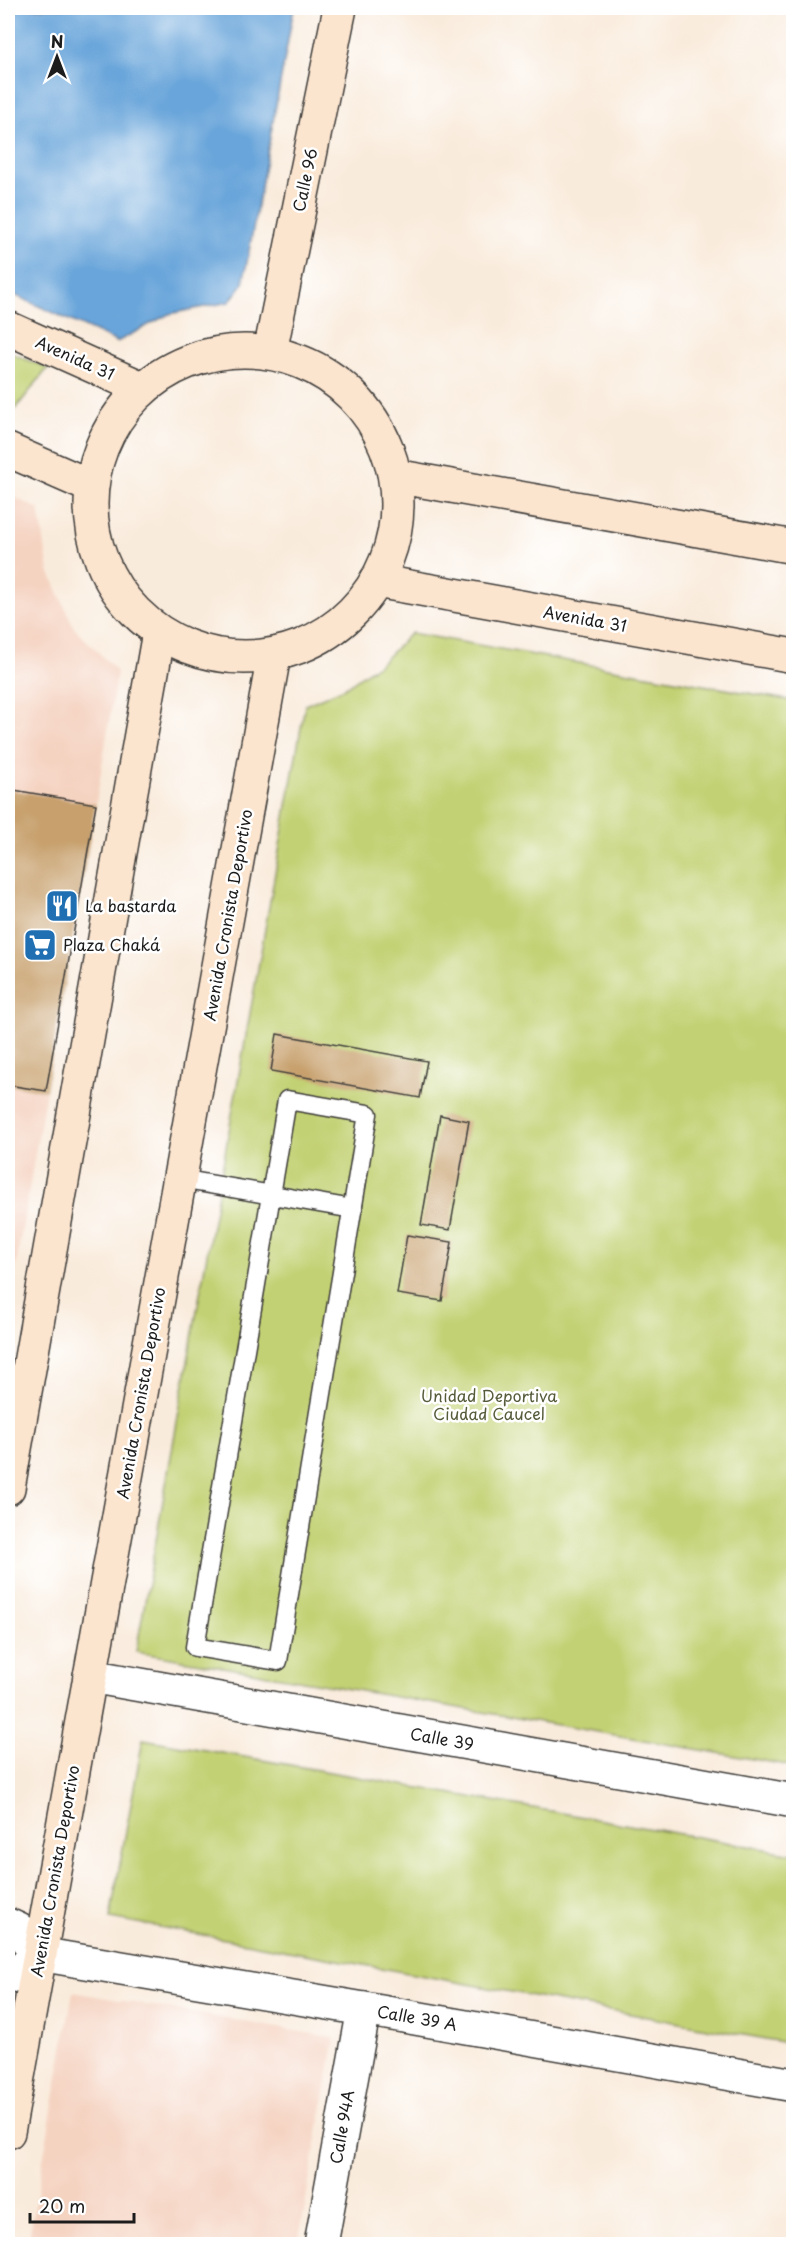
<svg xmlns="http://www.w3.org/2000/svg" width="801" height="2252" viewBox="0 0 801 2252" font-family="'Playpen Sans',sans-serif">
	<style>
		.built { fill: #f5d3c1 }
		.green { fill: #c2d173; stroke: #6f7648; stroke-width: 1.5 }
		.water { fill: #69a5da; stroke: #42607b; stroke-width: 1.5 }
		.building { fill: #c7a06d }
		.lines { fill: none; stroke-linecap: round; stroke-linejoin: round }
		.service-casing { stroke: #3d3b39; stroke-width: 21 }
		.minor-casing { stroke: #3d3b39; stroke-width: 36 }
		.secondary-casing { stroke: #3d3b39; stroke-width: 36 }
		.service { stroke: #fff; stroke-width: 18 }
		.minor { stroke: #fff; stroke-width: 33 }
		.secondary { stroke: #fce5cf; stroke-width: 33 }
		.labels { text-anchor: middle; stroke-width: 5; stroke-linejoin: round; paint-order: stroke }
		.street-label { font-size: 16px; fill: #1c1c1c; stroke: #fff }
		.poi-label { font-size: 16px; fill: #1c1c1c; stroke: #fff; text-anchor: start }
		.park-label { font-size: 16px; fill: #565b3a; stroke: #fff }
	</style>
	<rect width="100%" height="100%" fill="#fff"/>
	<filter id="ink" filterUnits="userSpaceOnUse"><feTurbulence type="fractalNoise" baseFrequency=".0167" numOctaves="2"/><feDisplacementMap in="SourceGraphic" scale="12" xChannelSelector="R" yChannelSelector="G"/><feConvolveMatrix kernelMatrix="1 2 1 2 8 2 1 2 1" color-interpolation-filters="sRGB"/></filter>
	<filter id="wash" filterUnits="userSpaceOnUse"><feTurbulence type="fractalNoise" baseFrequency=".008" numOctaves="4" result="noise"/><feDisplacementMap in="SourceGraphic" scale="24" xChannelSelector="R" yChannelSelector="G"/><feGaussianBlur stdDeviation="1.35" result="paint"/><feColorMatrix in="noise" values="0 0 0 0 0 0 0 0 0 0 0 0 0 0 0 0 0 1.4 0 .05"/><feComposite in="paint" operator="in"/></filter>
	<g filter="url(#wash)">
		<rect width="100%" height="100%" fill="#f9ebdb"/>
		<g class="built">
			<polygon points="8,495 39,509 49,571 74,628 117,671 96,804 8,789"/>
			<polygon points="8,1085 46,1091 8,1310"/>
			<polygon points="73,1992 335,2038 298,2244 28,2244"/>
		</g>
		<g class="green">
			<polygon points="8,352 48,368 8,418"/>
			<polygon points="411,633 793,701 793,1766 136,1652 305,705 344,688 383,661"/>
			<polygon points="143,1739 793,1854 793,2044 110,1918"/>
		</g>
		<polygon class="water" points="8,8 294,8 243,284 229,302 169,314 117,342 8,292"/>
		<g id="blocks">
			<g class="building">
				<polygon points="8,789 96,804 46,1091 8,1085"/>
				<polygon points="277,1034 427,1061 420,1098 271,1071"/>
				<polygon points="440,1115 469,1121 450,1230 421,1225"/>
				<polygon points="407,1235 452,1242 442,1301 397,1294"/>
			</g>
		</g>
	</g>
	<g filter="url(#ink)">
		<use href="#blocks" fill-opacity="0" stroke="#3d3b39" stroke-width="1.5"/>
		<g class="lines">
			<g class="service-casing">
				<g id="service">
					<polygon points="287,1100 368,1114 278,1661 195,1647"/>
					<polyline points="180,1179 353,1209"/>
				</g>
			</g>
			<g class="minor-casing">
				<g id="minor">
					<polyline points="90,1676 794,1801"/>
					<polyline points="8,1925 19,1930 39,1954"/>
					<polyline points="39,1954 364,2009 794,2085"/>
					<polyline points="8,1977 14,1976 39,1954"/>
					<polyline points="321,2244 364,2009"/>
				</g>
			</g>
			<g class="secondary-casing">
				<g id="secondary">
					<polyline points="8,328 142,388"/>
					<circle cx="244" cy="504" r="153"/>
					<polyline points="270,352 340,8"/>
					<polyline points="8,450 90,486"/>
					<polyline points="395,476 794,547"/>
					<polyline points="376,581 794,656"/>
					<polyline points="8,1488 159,632"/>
					<polyline points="8,2132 274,655"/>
				</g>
			</g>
			<use href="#service" class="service"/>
			<use href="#minor" class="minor"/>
			<use href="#secondary" class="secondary"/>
		</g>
	</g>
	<defs>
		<g id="restaurant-square" transform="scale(1.725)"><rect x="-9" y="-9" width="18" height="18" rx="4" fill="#1f6fb2" stroke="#fff"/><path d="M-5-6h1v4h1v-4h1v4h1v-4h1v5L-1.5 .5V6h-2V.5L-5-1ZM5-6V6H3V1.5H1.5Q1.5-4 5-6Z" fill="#fff"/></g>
		<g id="supermarket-square" transform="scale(1.725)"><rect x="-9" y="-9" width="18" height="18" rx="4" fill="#1f6fb2" stroke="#fff"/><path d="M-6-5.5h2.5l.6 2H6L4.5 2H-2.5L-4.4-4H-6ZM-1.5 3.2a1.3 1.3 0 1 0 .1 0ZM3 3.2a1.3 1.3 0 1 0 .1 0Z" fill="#fff"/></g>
	</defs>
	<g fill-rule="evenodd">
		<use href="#restaurant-square" x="62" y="906"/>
		<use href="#supermarket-square" x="40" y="945"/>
	</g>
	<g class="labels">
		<g class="street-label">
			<text transform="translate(305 180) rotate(-78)" y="6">Calle 96</text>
			<text transform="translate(75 358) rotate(24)" y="6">Avenida 31</text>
			<text transform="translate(585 619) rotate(10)" y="6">Avenida 31</text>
			<text transform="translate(228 915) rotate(-80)" y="6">Avenida Cronista Deportivo</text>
			<text transform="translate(141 1393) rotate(-80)" y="6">Avenida Cronista Deportivo</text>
			<text transform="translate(442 1739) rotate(10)" y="6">Calle 39</text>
			<text transform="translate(55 1871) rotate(-80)" y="6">Avenida Cronista Deportivo</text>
			<text transform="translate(417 2018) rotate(10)" y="6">Calle 39 A</text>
			<text transform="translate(342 2127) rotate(-80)" y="6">Calle 94A</text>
		</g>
		<g class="poi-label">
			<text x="85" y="912">La bastarda</text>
			<text x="63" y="951">Plaza Chaká</text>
		</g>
		<g class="park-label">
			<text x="489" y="1402">Unidad Deportiva<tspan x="489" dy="18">Ciudad Caucel</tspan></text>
		</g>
	</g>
	<rect width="801" height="2252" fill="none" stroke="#fff" stroke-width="30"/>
	<g transform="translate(57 57)" stroke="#ffffff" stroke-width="4.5" paint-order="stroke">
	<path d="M0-4.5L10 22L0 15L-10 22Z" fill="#1c1c1c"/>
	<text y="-9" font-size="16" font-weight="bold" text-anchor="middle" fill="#1c1c1c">N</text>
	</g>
	<path d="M30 2213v9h104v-9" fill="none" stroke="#1c1c1c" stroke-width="3"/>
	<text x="39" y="2213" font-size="18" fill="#1c1c1c" stroke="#ffffff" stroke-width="4.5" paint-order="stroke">20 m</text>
</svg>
